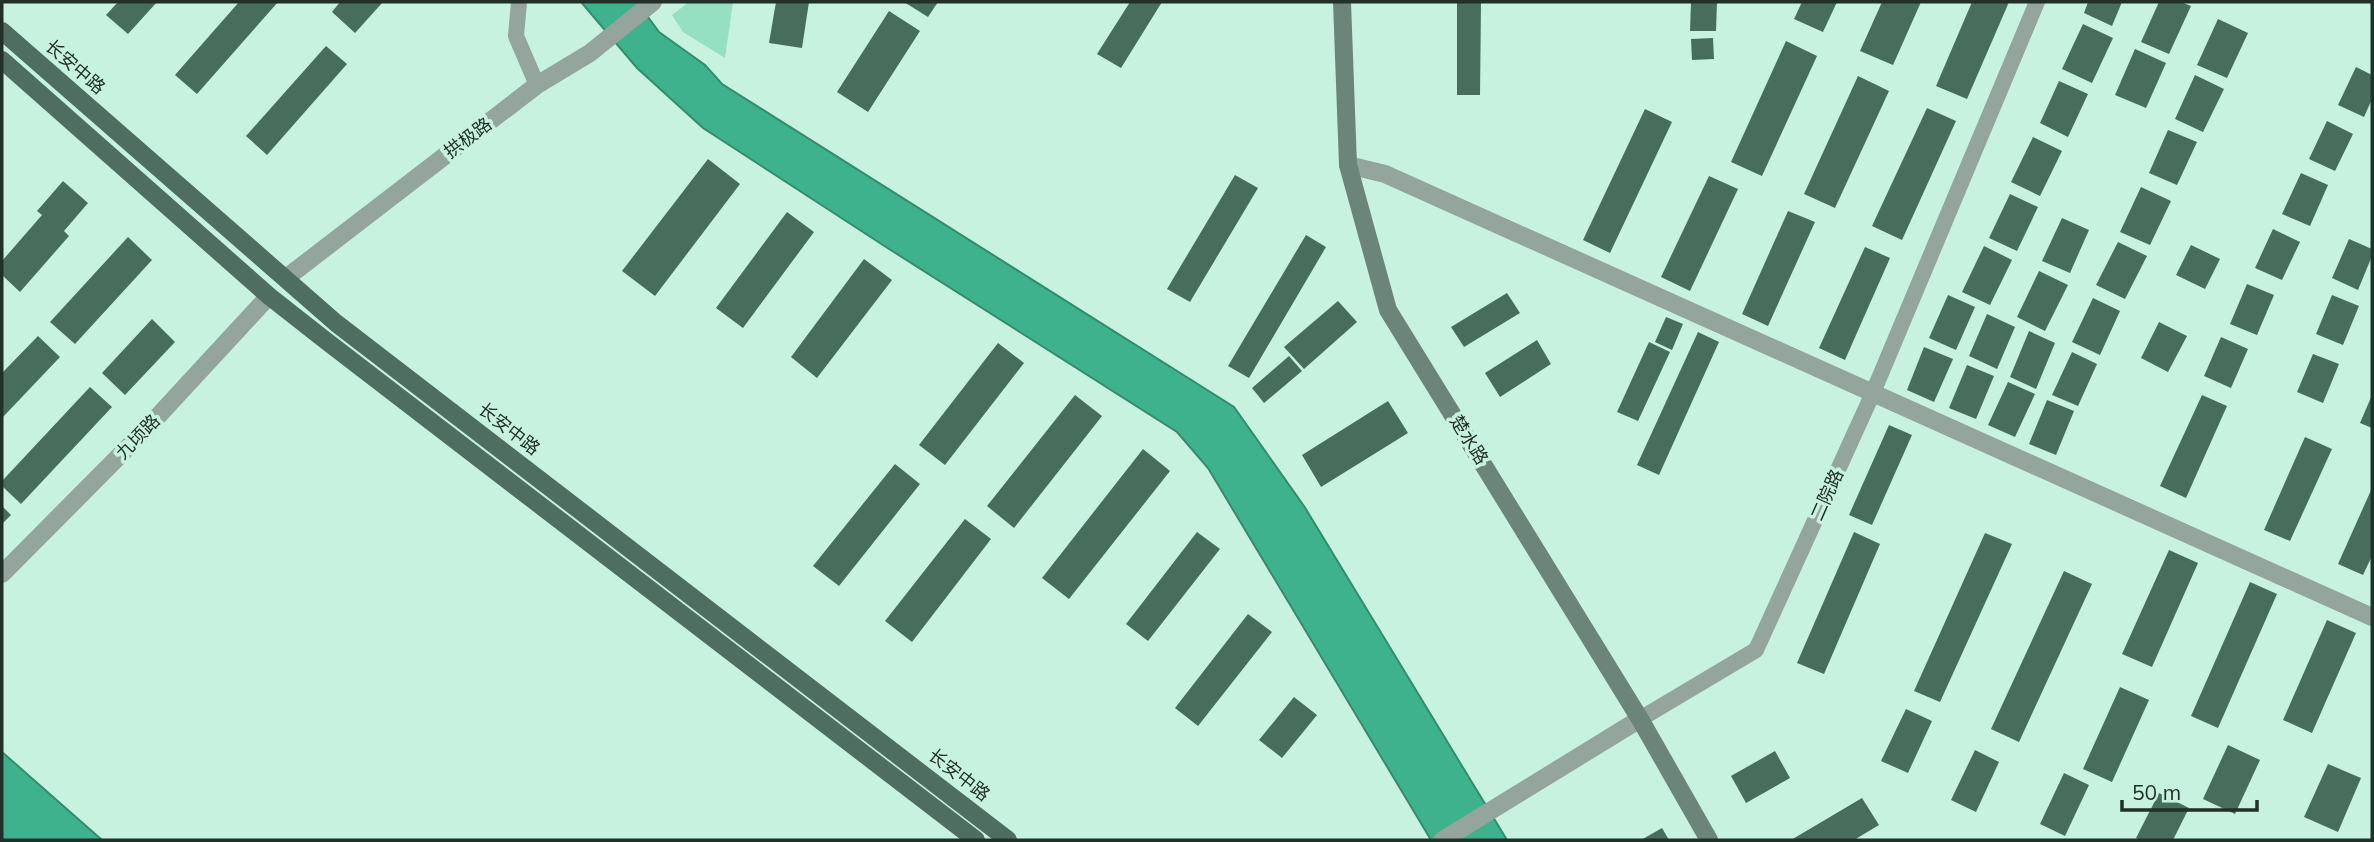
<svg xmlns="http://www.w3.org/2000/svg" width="2374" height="842" viewBox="0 0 2374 842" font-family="Mulish,'Noto Sans SC',sans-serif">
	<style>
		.green { fill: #94e0c1 }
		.water { fill: #3eb28c; stroke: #358b6f; stroke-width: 2 }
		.building { fill: #476d5d }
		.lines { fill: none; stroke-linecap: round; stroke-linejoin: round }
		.minor { stroke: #94a59d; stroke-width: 16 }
		.tertiary { stroke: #94a59d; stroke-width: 18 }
		.secondary { stroke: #6b857a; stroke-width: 18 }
		.primary { stroke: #4e6e61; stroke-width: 18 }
		.labels { text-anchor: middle; stroke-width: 7; stroke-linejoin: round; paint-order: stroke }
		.street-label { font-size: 18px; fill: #21312a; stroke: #c8f2e0 }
	</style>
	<rect width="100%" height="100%" fill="#c8f2e0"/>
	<polygon class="green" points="689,2 733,2 725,58 683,32 672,15"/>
	<g class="water">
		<polygon points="581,2 637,2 659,32 705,65 722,84 1234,407 1304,506 1507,840 1431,840 1208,468 1177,432 886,247 703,128 637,68"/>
		<polygon points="2,752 102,840 2,840"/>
	</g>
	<g class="building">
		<polygon points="118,2 157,2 128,34 106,15"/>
		<polygon points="239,2 278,2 197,94 175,75"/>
		<polygon points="340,2 383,2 355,33 332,12"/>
		<polygon points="776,2 809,2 802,48 769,43"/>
		<polygon points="904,2 938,2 928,17"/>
		<polygon points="1130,2 1162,2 1121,68 1097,54"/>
		<polygon points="1457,2 1481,2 1480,95 1457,95"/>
		<polygon points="1691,2 1717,2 1716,31 1690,31"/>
		<polygon points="1802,2 1837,2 1823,32 1794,19"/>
		<polygon points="1882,2 1921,2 1893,65 1860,51"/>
		<polygon points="1972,2 2009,2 1967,99 1936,86"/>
		<polygon points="2088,2 2122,2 2112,26 2084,13"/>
		<polygon points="2159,2 2181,2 2191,6 2169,54 2141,42"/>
		<polygon points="889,11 920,31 868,112 837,92"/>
		<polygon points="2218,19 2248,33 2227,78 2197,65"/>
		<polygon points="2083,24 2113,38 2092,83 2062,69"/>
		<polygon points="1713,38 1714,59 1692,60 1691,39"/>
		<polygon points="1786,41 1817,56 1762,176 1731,162"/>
		<polygon points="326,46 347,64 267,155 246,136"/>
		<polygon points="2135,49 2166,63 2146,108 2115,95"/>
		<polygon points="2356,67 2372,75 2372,99 2364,117 2338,105"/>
		<polygon points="2195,75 2224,89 2203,132 2175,119"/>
		<polygon points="1858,76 1889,91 1835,208 1804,194"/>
		<polygon points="2059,81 2088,94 2068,137 2040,123"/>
		<polygon points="1927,108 1956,121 1902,240 1872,226"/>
		<polygon points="1645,109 1672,122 1610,253 1583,240"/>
		<polygon points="2327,121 2353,134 2335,171 2309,159"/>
		<polygon points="2168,130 2197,142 2177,185 2149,173"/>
		<polygon points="2033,137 2062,151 2040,196 2011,182"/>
		<polygon points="708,159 740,184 655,296 622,271"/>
		<polygon points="2301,173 2328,185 2310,226 2282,214"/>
		<polygon points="1235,175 1258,188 1190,302 1167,289"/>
		<polygon points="1709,176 1738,189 1690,291 1661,277"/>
		<polygon points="63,181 88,203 64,231 69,236 20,292 2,275 2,261 42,215 37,211"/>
		<polygon points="2141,187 2171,201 2150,245 2120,232"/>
		<polygon points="2010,194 2038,207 2017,251 1989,238"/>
		<polygon points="1788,211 1815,222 1768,326 1742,314"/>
		<polygon points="787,212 814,232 743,328 716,308"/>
		<polygon points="2062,218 2089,230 2070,273 2042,261"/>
		<polygon points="2273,229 2300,242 2282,280 2255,268"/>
		<polygon points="1306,235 1326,247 1249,378 1228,366"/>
		<polygon points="128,237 152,260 75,344 50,322"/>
		<polygon points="2349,239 2372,249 2372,256 2358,290 2332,278"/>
		<polygon points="2118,242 2147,256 2125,299 2096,285"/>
		<polygon points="2191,245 2220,259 2205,289 2176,275"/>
		<polygon points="1984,246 2012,260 1990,305 1962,292"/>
		<polygon points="1865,247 1890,258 1845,360 1819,348"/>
		<polygon points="864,259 892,280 817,378 791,357"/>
		<polygon points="2039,271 2068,285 2045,331 2017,317"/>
		<polygon points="2247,284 2274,295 2257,335 2230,324"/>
		<polygon points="1507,293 1520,313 1464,347 1451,327"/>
		<polygon points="1948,295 1975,307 1956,350 1929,338"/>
		<polygon points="2332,295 2359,306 2343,345 2316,334"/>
		<polygon points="2093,298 2120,311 2100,355 2072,342"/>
		<polygon points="1338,301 1357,322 1304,369 1284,347"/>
		<polygon points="1987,314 2015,327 1997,369 1969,356"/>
		<polygon points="1666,317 1683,324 1672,350 1655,342"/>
		<polygon points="152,319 175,342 125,395 102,373"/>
		<polygon points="2159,322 2187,336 2168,372 2141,358"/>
		<polygon points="2029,331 2055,343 2036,389 2010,377"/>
		<polygon points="1698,332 1719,342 1659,475 1637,465"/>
		<polygon points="38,336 60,357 2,418 2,373"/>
		<polygon points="2221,337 2248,349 2231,388 2204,376"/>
		<polygon points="1537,340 1551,364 1500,397 1485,373"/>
		<polygon points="1649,342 1670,352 1638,421 1617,412"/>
		<polygon points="998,343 1024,363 945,465 919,445"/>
		<polygon points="1924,347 1953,359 1934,402 1907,390"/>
		<polygon points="2072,352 2097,364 2078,406 2052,395"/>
		<polygon points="2313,354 2339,364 2323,403 2297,392"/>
		<polygon points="1289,356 1302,371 1264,403 1252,388"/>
		<polygon points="1967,365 1994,376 1976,419 1949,408"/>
		<polygon points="2008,382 2035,394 2015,437 1988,425"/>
		<polygon points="90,387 112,407 21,504 2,486 2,481"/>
		<polygon points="1075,395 1102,416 1014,528 987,506"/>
		<polygon points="2202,395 2227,406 2186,498 2160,486"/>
		<polygon points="2372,395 2372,428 2360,423"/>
		<polygon points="2047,400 2074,411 2056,455 2029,444"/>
		<polygon points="1388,401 1408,433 1321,487 1302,455"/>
		<polygon points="1889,425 1912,435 1872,525 1849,515"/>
		<polygon points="2305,437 2332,449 2290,541 2264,530"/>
		<polygon points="1143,449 1170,471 1069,599 1042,578"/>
		<polygon points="895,464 920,484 839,586 813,566"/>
		<polygon points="2372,488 2372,556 2363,575 2338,564"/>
		<polygon points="2,506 11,515 2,524"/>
		<polygon points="965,519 991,539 912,642 885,621"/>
		<polygon points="1197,532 1220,549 1148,641 1126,624"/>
		<polygon points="1854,532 1880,544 1824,674 1797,663"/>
		<polygon points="1985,533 2012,544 1940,702 1914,691"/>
		<polygon points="2169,550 2198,563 2152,667 2122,654"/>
		<polygon points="2064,571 2092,584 2019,742 1991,729"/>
		<polygon points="2250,582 2277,594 2218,728 2191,716"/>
		<polygon points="1248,614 1272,632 1198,726 1175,708"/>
		<polygon points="2327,620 2356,633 2312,733 2283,720"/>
		<polygon points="2120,687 2149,700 2112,782 2083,769"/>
		<polygon points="1294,697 1317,715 1282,758 1259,740"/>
		<polygon points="1906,709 1932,721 1908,773 1881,761"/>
		<polygon points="2228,745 2260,760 2235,814 2203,799"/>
		<polygon points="1975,750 1999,762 1976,812 1951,800"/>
		<polygon points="1775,751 1790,778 1746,803 1731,776"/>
		<polygon points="2328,764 2361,778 2338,832 2304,817"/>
		<polygon points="2064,773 2089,785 2065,836 2040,824"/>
		<polygon points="2159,793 2189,808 2173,840 2140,840 2136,838"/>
		<polygon points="1862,798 1879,825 1854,840 1791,840"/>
		<polygon points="1662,828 1669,840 1641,840"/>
	</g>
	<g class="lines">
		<g class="minor">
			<polyline points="519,2 516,36 537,85"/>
			<polyline points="1640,719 1756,650 1872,395 2037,2"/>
		</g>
		<g class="tertiary">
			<polyline points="1348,165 1385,174 2372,617"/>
			<polyline points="286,278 537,85 590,53 653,2"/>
			<polyline points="2,574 147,428 269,296"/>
			<polyline points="1443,840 1640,719"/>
		</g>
		<polyline class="secondary" points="1342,2 1348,165 1388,310 1640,719 1709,840"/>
		<g class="primary">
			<polyline points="2,31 336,323 1008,840"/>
			<polyline points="2,60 269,296 325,340 976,840"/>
		</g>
	</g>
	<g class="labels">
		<g class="street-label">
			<text transform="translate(75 67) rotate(41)" y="6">长安中路</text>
			<text transform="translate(468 138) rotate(-37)" y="6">拱极路</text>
			<text transform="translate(509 429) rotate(38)" y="6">长安中路</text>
			<text transform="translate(138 437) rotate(-46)" y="6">九顷路</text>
			<text transform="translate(1469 440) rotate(58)" y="6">楚水路</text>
			<text transform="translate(1827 495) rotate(-66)" y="6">二院路</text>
			<text transform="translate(959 775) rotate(38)" y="6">长安中路</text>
		</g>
	</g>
	<rect width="2374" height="842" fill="none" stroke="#21312a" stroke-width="7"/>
	<path d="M2122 800v10h135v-10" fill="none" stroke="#21312a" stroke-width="3.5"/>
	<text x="2132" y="800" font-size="21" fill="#21312a" stroke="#c8f2e0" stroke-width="5" paint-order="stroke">50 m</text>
</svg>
